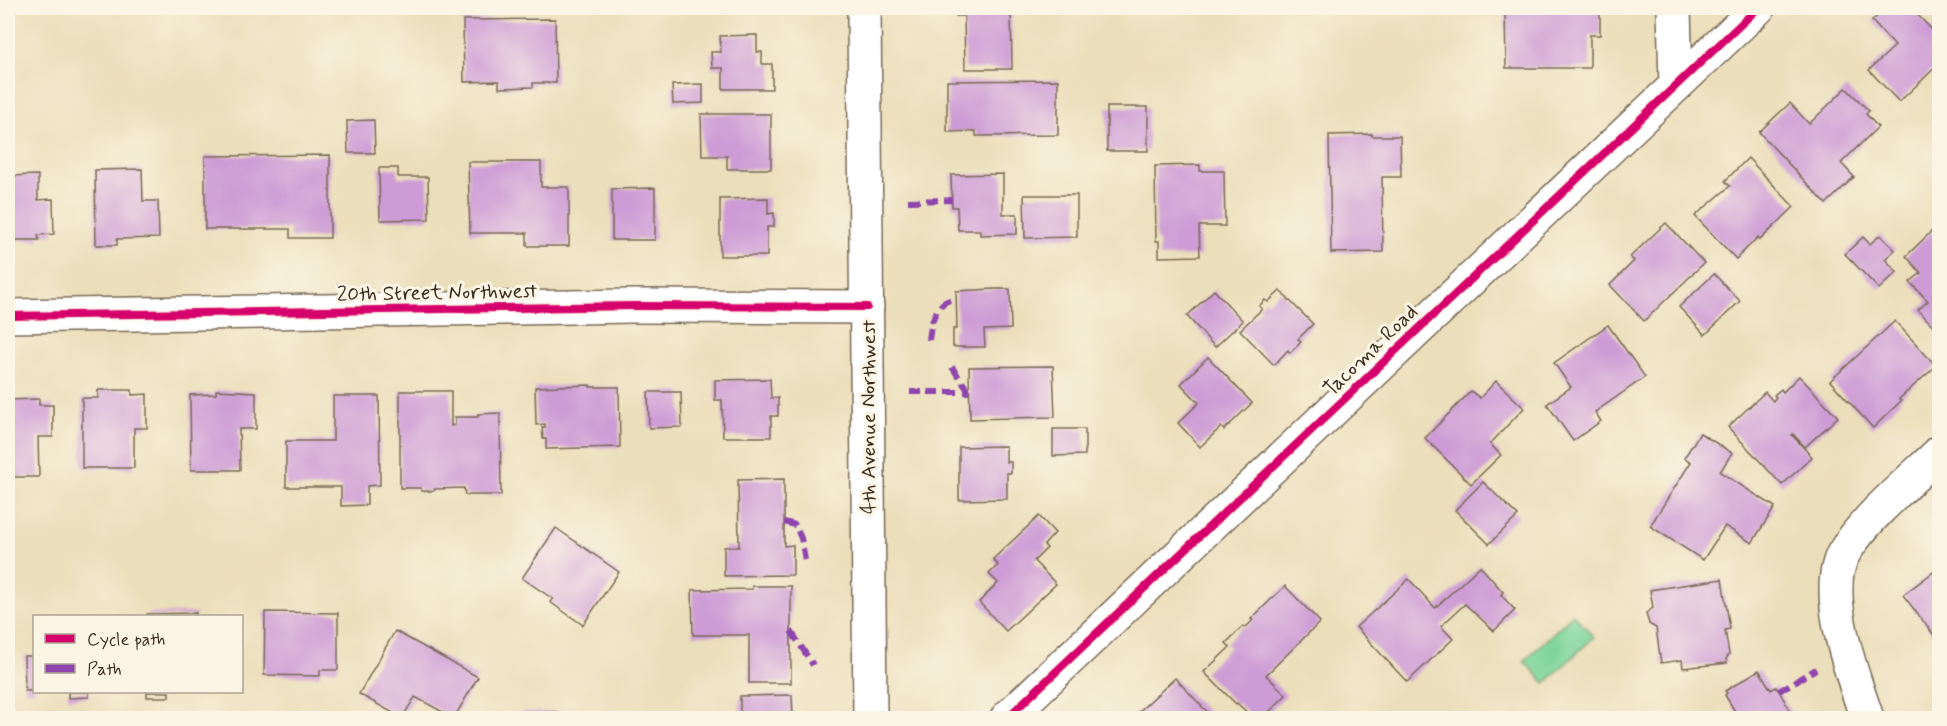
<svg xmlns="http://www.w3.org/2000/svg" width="1947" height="726" viewBox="0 0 1947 726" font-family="Mynerve,sans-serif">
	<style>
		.green { fill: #7cd499; stroke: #5c7f5c; stroke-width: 1.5 }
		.building { fill: #cd9cd6 }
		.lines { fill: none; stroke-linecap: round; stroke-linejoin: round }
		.minor-casing { stroke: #796955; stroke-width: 36 }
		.minor { stroke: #fff; stroke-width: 33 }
		.quiet { stroke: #8e44ad; stroke-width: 6; stroke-dasharray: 12 6; stroke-linecap: butt }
		.cycleway-casing { stroke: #fcf5e5; stroke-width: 11 }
		.cycleway { stroke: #d6006c; stroke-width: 8 }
		.labels { text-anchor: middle; stroke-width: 6; stroke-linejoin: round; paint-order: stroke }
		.street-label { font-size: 21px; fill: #3b2a1e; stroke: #fcf5e5 }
	</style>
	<rect width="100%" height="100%" fill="#fcf5e5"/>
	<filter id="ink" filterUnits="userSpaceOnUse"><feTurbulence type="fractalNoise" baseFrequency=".0167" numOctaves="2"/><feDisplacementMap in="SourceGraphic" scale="12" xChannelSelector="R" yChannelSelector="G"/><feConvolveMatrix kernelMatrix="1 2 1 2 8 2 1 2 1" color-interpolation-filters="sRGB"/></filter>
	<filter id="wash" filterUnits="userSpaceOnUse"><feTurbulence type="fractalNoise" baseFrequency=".008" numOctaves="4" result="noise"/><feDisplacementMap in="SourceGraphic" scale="24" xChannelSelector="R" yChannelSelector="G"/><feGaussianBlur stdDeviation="1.35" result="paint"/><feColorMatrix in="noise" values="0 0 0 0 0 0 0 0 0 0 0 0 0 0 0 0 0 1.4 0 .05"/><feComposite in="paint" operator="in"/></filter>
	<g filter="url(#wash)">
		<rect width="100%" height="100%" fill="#ebdeba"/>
		<polygon class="green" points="1573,614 1594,637 1545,683 1524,661"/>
		<g id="blocks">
			<g class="building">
				<polygon points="955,8 1011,8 1012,69 965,69 964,16 956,16"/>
				<polygon points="1505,8 1600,8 1600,35 1590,35 1590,68 1506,68"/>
				<polygon points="1886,8 1911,8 1940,38 1940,63 1899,102 1869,70 1895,46 1872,21"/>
				<polygon points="555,19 556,83 533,83 533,87 499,88 499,81 464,82 463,20"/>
				<polygon points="757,35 757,52 762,52 762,64 772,64 772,89 723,89 723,68 712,68 711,52 721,52 720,36"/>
				<polygon points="1058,80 1058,135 976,136 976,131 947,132 947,81"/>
				<polygon points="703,84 703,103 673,104 672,85"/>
				<polygon points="1846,88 1869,111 1866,114 1878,127 1841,163 1854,177 1826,204 1759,132 1790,103 1809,124"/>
				<rect x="1107" y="107" width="41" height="44"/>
				<polygon points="701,114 771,114 771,169 727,169 727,156 702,156"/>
				<polygon points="374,120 375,153 348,153 347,121"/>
				<polygon points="1372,134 1372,136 1400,136 1401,177 1382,177 1383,252 1331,253 1329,135"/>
				<polygon points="330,155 330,238 290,238 290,229 205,229 205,156"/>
				<polygon points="1748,158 1794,207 1760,240 1758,237 1736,259 1695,216 1730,186 1725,181"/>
				<polygon points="468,162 541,162 541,187 569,187 569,246 527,246 527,233 470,233"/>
				<polygon points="1200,165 1200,171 1224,171 1225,226 1199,226 1200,256 1159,257 1159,241 1156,241 1155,166"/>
				<polygon points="379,168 398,168 398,177 428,177 429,219 380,220"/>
				<polygon points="142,169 143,201 158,201 159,238 117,239 117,245 96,245 95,170"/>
				<polygon points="1003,174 1003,214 1017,214 1017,234 980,235 980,230 958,230 957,207 952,207 951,175"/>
				<polygon points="38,175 38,200 53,199 54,234 38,235 39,240 10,240 10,245 8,245 8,176"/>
				<polygon points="655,188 655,240 612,240 612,189"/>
				<polygon points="1024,195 1077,195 1077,237 1025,238"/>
				<polygon points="768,198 768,214 774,213 774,227 767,227 767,256 720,256 720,199"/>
				<polygon points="1666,223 1704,263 1644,321 1610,285 1634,261 1630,257"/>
				<polygon points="1932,231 1940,238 1940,333 1918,310 1928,301 1910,282 1921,273 1906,256"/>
				<polygon points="1880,235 1895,250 1885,259 1897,272 1879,289 1845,254 1863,237 1870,244"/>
				<polygon points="1714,274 1740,301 1705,335 1679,307"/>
				<polygon points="995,289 1010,289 1011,329 984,330 985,347 953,347 953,329 957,329 956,291"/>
				<polygon points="1214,290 1243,321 1215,347 1187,316"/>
				<polygon points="1280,291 1313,324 1298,339 1301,342 1290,353 1288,350 1274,365 1240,330 1262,309 1259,306 1265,300 1268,302"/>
				<polygon points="1895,321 1936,366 1899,399 1901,401 1873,428 1830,381"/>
				<polygon points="1608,325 1645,377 1595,412 1601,421 1573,441 1547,404 1571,387 1554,363"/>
				<polygon points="1208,357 1252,403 1224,430 1221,427 1200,447 1178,423 1199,403 1181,384"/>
				<polygon points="1053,366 1055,417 970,419 969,367"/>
				<polygon points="1799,376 1838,417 1805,447 1793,434 1792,435 1812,457 1782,485 1728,427 1765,392 1773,401 1776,397 1774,395 1781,389 1783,392"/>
				<polygon points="770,379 771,398 778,398 778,416 771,416 771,437 723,437 722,400 715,400 715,380"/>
				<polygon points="1496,381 1524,408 1490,444 1501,455 1471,484 1425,438 1471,391 1480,398"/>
				<polygon points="590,385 590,387 619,387 620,447 546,449 546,439 543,439 542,427 545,427 545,424 536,425 535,387"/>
				<polygon points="98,390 132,390 132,395 147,394 147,428 134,428 134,468 82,468 82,398 98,398"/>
				<polygon points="216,390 256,392 256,429 239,429 240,470 191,470 190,395 216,394"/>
				<polygon points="400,391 451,391 451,426 455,425 455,417 478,417 478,414 500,413 501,495 465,495 464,488 435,489 433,491 421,491 421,488 400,488"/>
				<polygon points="648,392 681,392 682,427 649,428"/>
				<polygon points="333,396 379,396 380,485 367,486 367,505 341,506 341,487 286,487 286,441 333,441"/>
				<polygon points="39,399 39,405 53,405 53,437 38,437 39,477 8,477 8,400"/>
				<polygon points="1053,429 1085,429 1085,455 1053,456"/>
				<polygon points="1700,433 1732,453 1720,472 1775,507 1752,543 1725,526 1703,560 1650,526 1691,462 1684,458"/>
				<polygon points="1006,446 1006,462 1011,462 1011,473 1007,473 1007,499 959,500 959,447"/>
				<polygon points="784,479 784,546 793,545 793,575 724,576 724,547 739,547 738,480"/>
				<polygon points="1483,482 1518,516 1489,544 1455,510"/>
				<polygon points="1039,516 1055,533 1044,545 1047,548 1034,561 1056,584 1006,631 979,602 998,583 989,574 998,565 993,559"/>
				<polygon points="556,528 619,572 583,625 550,602 553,599 522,578"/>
				<polygon points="1480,566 1503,592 1501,595 1515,610 1494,631 1465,604 1441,626 1453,639 1407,682 1356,627 1409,579 1435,608"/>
				<polygon points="1940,567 1940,643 1903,595"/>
				<polygon points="1722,579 1730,629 1725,630 1729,654 1726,659 1727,663 1683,668 1682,660 1661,663 1656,628 1649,624 1646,613 1653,608 1650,590"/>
				<polygon points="752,586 791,586 791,683 749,683 749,635 693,635 692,590 752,589"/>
				<polygon points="1285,586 1320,622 1266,675 1286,695 1263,718 1253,718 1237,703 1236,704 1204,672 1230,647 1226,643 1243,626 1245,628 1253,620 1251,619"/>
				<polygon points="265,612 338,613 338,670 320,670 320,676 264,675"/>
				<polygon points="196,613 196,616 147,616 147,614"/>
				<polygon points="395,631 478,677 454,718 415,697 402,718 359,694"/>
				<polygon points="24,656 34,656 34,691 25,691"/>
				<polygon points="1759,670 1771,690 1776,687 1779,691 1794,718 1739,718 1725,695 1727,693 1725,691"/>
				<polygon points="1175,678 1213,718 1132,718"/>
				<polygon points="68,692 89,692 89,697 68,698"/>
				<rect x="147" y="692" width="22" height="5"/>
				<polygon points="792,695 793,718 740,718 740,696"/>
				<rect x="521" y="712" width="37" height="6"/>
			</g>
		</g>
	</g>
	<g filter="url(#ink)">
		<use href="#blocks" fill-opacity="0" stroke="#796955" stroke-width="1.5"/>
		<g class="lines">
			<g class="minor-casing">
				<g id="minor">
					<polyline points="864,8 870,718"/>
					<polyline points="1674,8 1676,85"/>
					<polyline points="8,316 634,306 867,307"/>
					<polyline points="1007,718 1758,8"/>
					<path d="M1867,718C1853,677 1820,590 1845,551C1866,517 1911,480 1940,452"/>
				</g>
			</g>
			<use href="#minor" class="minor"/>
			<g class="quiet">
				<polyline points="908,201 952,200"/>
				<path d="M929,340C931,323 935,300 956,299"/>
				<polyline points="952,367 969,392"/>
				<polyline points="910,392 969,392"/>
				<polyline points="784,522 795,525 801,538 805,560"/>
				<polyline points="791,631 813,665"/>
				<polyline points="1779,691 1816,669"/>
			</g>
			<g class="cycleway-casing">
				<g id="cycleway">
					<polyline points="8,316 634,306 867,307"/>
					<polyline points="1007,718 1758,8"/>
				</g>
			</g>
			<use href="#cycleway" class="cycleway"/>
		</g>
	</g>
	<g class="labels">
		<g class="street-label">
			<text transform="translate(437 292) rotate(-1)" y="7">20th Street Northwest</text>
			<text transform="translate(1370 350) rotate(-44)" y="7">Tacoma Road</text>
			<text transform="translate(868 417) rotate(-90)" y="7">4th Avenue Northwest</text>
		</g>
	</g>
	<rect width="1947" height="726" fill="none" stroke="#fcf5e5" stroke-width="30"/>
	<rect x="33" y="615" width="210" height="78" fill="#fcf5e5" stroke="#afa495" stroke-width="1.5"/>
	<rect x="45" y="634" width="30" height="9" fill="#d6006c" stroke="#afa495" stroke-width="1.5"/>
	<text x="87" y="645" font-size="18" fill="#3b2a1e">Cycle path</text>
	<rect x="45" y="664" width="30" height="9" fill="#8e44ad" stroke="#afa495" stroke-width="1.5"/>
	<text x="87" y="675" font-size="18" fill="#3b2a1e">Path</text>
</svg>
